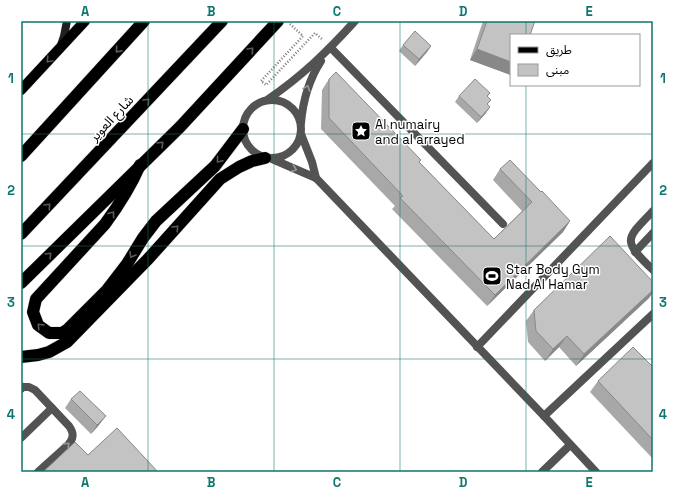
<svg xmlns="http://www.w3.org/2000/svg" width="674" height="493" viewBox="0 0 674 493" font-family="'Space Grotesk','Noto Sans Arabic',sans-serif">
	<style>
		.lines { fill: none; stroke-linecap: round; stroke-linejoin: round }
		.primary-casing { stroke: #dbdbdb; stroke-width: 11 }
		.highway-casing { stroke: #dbdbdb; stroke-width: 13 }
		.path { stroke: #757575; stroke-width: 2.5; stroke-dasharray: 1 2; stroke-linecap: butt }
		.lane { stroke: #535353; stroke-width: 8 }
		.street { stroke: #535353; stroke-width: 8 }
		.secondary { stroke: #202020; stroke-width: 8 }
		.primary { stroke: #000; stroke-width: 10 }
		.highway { stroke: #000; stroke-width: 12 }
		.wall { fill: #a8a8a8 }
		.shaded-wall { fill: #888 }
		.building { fill: #c3c3c3; stroke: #888 }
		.oneway { stroke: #595959 }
		.oneway2 { stroke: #989898 }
		.grid { fill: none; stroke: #0f766e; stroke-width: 1; stroke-opacity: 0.55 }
		.labels { text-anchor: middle; stroke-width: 3; stroke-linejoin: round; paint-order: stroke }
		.street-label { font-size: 13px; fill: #000; stroke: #fff }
		.poi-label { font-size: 13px; fill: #000; stroke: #fff; text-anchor: start }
		.neatline { fill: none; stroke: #0f766e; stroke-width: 1.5 }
		.grid-label { font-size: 13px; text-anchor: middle; font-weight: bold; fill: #0f766e }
	</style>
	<rect width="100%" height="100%" fill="#fff"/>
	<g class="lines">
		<g class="primary-casing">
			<polyline id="primary" points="21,90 85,21"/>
		</g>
		<g class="highway-casing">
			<g id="highway">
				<polyline points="21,156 144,21"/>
				<path d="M140,165C131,186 119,205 105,224L36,299L33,312L38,325L49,333H62L67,330L107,290L127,264L143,238L156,221L215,166L243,129"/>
				<polyline points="21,234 222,21"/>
				<polyline points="21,283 180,127 278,21"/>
				<polyline points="21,357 38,355 49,352 67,342 149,258 220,179 239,167 252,161 265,158"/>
			</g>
		</g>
		<polyline class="path" points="290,24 303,36 261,81 266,85 315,33 323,40"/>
		<g class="lane">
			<polyline points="331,48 503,224"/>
			<path d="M653,211C625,240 622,240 653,270"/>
			<polyline points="635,252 653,233"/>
			<polyline points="477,347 653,163"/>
			<path d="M23,387H29L35,390L69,426C74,433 74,438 68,445L38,472"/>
			<polyline points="544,416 653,314"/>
			<polyline points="21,438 52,408"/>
		</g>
		<g class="street">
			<circle cx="272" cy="129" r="29"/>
			<path d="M267,100C302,76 327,52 355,21"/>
			<path d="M301,123C303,100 308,81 321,61"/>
			<polyline points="301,134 312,162 316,178"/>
			<polyline points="272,159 316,178 544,416 596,472"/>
			<polyline points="21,389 23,387"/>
			<polyline points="542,472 570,445"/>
		</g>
		<polyline class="secondary" points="61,45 64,36 67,21"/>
		<use href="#primary" class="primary"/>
		<use href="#highway" class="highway"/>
	</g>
	<g class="wall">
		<polygon points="483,21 535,21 511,35 511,75 470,60"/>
		<polygon points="403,45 431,46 427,52 415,66 399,51"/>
		<polygon points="329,79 421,160 419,162 494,239 522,211 493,180 500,169 541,192 570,221 563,232 487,306 392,209 395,206 321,129 322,90"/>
		<polygon points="490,93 487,97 491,100 487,105 486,113 477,123 455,102 459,96"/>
		<polygon points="653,282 653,292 649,298 576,366 559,347 545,361 528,342 526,321 534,310"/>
		<polygon points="653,367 653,459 590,392 598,381"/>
		<polygon points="71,399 99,425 91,434 65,408"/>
	</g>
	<g class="shaded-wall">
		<polygon points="431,46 427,52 415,66 419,59"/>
		<polygon points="477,49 511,62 511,75 470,60"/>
		<polygon points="490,107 486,113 477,123 481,117"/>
		<polygon points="570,221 563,232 487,306 495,295"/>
		<polygon points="653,290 653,292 649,298 576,366 584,354"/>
		<polygon points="567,336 559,347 545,361 553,349"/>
		<polygon points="106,416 99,425 91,434 97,425"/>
	</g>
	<g class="building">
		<polygon points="487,21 535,21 530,35 511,35 511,62 477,49"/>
		<polygon points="415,31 431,46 419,59 403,45"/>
		<polygon points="336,72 421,160 419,162 494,239 532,202 500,169 510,160 541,192 542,191 570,221 495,295 400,198 403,196 329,118 329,79"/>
		<polygon points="475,79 490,93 487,96 491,100 487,104 490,107 481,117 459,96"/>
		<polygon points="610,236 653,282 653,290 584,354 567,336 553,349 536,331 534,310"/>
		<polygon points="633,347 653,367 653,440 598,381"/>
		<polygon points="80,391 106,416 97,425 71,399"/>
		<polygon points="117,428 158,472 43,472 75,442 88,455"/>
	</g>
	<defs><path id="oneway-chevron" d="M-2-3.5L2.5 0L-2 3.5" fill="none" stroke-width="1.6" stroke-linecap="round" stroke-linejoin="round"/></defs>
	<g class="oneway">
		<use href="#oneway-chevron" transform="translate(118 50) rotate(132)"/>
		<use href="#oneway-chevron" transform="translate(251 50) rotate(-47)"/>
		<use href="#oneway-chevron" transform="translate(49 60) rotate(133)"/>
		<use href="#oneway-chevron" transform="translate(147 101) rotate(-47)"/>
		<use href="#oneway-chevron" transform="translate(161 144) rotate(-44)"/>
		<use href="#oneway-chevron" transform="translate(219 160) rotate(130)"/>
		<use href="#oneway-chevron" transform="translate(48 206) rotate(-47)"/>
		<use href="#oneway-chevron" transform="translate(112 214) rotate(-53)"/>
		<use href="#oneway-chevron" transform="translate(176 228) rotate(-47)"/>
		<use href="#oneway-chevron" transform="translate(49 255) rotate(-45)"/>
		<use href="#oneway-chevron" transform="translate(132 255) rotate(120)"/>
		<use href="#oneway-chevron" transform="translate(40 326) rotate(-133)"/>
	</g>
	<g class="oneway2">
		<use href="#oneway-chevron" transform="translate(307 88) rotate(-70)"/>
		<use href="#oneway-chevron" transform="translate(294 169) rotate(21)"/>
		<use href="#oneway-chevron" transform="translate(67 445) rotate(-47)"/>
	</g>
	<path class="grid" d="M148,21V472M274,21V472M400,21V472M526,21V35M526,85V472M21,134H653M21,246H653M21,359H653"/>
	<defs>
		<g id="sight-square" transform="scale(1)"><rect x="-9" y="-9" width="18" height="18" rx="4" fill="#000" stroke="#fff"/><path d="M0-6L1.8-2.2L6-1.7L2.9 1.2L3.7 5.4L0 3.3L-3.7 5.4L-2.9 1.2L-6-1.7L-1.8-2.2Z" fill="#fff"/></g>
		<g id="stadium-square" transform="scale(1)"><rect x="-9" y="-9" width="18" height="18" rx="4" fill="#000" stroke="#fff"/><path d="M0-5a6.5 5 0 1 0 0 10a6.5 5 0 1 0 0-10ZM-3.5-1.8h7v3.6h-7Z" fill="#fff"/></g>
	</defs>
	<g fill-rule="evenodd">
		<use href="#sight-square" x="361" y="131"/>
		<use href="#stadium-square" x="492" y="276"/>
	</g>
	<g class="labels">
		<g class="street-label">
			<text transform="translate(111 118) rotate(-47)" y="5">شارع العوير</text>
		</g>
		<g class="poi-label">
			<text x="375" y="129">Al numairy<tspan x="375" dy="15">and al arrayed</tspan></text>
			<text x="506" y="274">Star Body Gym<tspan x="506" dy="15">Nad Al Hamar</tspan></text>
		</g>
	</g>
	<rect width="674" height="493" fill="none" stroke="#ffffff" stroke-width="44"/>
	<rect x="510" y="34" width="130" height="52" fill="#ffffff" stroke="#999999"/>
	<rect x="518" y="47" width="20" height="6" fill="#000000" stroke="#999999"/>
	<text x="546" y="54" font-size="12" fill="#000000">طريق</text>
	<rect x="518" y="64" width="20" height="12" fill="#c3c3c3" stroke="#999999"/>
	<text x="546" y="74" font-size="12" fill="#000000">مبنى</text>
	<rect x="22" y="22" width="630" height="449" class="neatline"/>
	<g class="grid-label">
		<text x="85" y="16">A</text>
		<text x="211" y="16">B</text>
		<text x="337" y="16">C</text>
		<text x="463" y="16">D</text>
		<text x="589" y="16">E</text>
		<text x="11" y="83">1</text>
		<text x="663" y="83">1</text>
		<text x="11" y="195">2</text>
		<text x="663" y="195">2</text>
		<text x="11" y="307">3</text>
		<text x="663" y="307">3</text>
		<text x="11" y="419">4</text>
		<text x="663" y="419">4</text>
		<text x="85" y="487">A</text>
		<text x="211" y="487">B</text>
		<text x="337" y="487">C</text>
		<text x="463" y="487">D</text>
		<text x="589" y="487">E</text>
	</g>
</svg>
